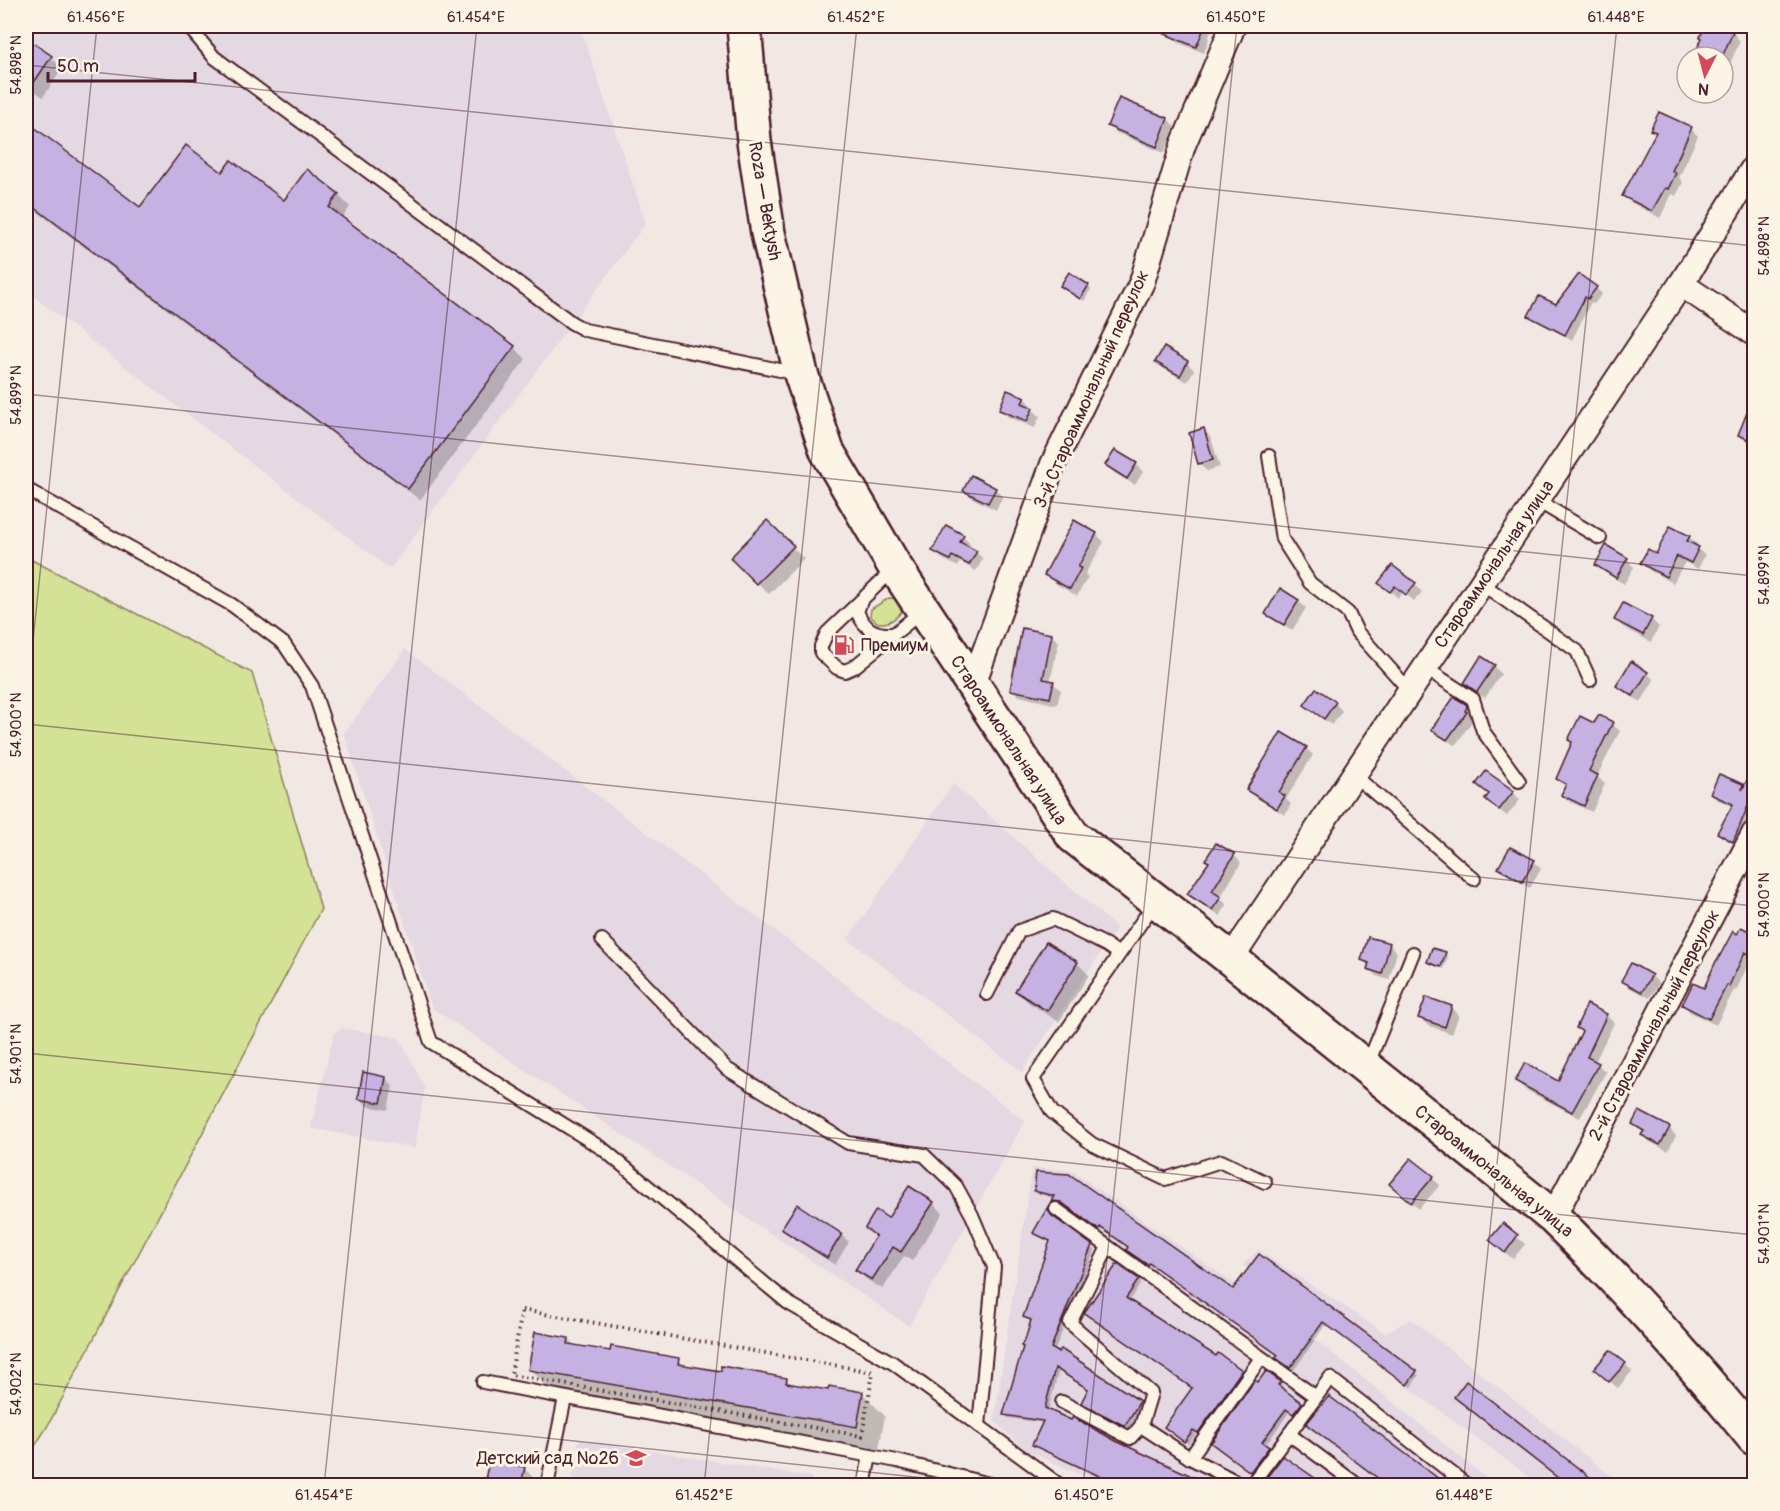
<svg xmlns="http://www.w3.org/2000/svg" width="1780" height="1511" viewBox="0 0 1780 1511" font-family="Pangolin,sans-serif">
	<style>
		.built { fill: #e4d8e3 }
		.green { fill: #d4e295; stroke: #8f8060; stroke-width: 1.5 }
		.shadow { fill: #0003 }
		.building { fill: #c5b2e2; stroke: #4a1f2b; stroke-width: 1.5 }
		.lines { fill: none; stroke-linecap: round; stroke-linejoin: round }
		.lane-casing { stroke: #4a1f2b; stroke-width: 16 }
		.street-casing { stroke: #4a1f2b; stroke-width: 28 }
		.secondary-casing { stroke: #4a1f2b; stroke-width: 38 }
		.path { stroke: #4a1f2b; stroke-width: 4; stroke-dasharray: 1.5 4.5; stroke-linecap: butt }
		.lane { stroke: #fcf5e5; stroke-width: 12 }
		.street { stroke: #fcf5e5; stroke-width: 24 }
		.secondary { stroke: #fcf5e5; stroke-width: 33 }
		.ticks { fill: none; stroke: #4a1f2b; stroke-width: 1.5; stroke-opacity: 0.45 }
		.labels { text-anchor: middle; stroke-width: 6; stroke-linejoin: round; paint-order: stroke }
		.street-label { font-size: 18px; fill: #4a1f2b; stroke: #fcf5e5 }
		.poi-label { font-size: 18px; fill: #4a1f2b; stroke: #fcf5e5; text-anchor: start }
		.neatline { fill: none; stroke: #4a1f2b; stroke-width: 2 }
		.ticks-label { font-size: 15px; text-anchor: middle; fill: #4a1f2b }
	</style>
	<rect width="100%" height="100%" fill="#f1e8e4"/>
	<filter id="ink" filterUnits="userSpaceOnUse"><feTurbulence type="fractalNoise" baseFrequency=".0167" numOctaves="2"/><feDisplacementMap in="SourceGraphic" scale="12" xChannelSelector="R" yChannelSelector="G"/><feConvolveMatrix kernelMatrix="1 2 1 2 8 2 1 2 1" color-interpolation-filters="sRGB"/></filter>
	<g filter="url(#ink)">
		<g class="built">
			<polygon points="26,26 580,26 646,223 390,569 26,291"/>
			<polygon points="405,649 1025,1121 909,1326 432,1008 344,734"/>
			<polygon points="953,784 1117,928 1022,1072 848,939"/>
			<polygon points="342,1028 399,1038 425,1087 415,1148 311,1128 334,1033"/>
			<polygon points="1032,1168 1071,1170 1325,1347 1495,1485 1104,1485 1027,1451 994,1421"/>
			<polygon points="1258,1250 1385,1333 1411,1319 1623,1485 1540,1485 1243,1265"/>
			<polygon points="579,1439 812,1477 810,1486 571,1485"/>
		</g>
		<g class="green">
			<polygon points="26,557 252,673 321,909 47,1427 26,1460"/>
			<path d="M889,598L900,599L903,609C897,619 889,624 878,623L870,616L871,609Z"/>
		</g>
		<g class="shadow">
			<polygon points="1175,26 1214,26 1208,38 1209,39 1204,53 1179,43 1171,36"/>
			<polygon points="1707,26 1715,26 1733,33 1740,41 1723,79 1723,57 1695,57 1704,39 1702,37"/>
			<polygon points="26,40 51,57 62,69 43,97 26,85"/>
			<polygon points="1120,100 1168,119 1175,127 1164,153 1117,133 1109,126"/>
			<polygon points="26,123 140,209 284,202 307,171 338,195 350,207 342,218 514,347 526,359 420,500 26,203"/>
			<polygon points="1652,129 1691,129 1698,136 1679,178 1683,182 1676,196 1672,194 1660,218 1632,203 1624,195 1657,134"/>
			<polygon points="1062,286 1088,286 1091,289 1084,301"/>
			<polygon points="1596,288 1602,294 1594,304 1591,302 1572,340 1536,321 1530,315 1557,306"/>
			<polygon points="1157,362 1187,363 1194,370 1187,382 1164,369"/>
			<polygon points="1024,398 1032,406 1031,408 1040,416 1035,428 1008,417 1001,409"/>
			<polygon points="1754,409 1754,444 1745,440 1739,434"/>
			<polygon points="1204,430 1211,438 1220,467 1207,471 1199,464 1191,434"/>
			<polygon points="1136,464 1143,472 1135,485 1114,473 1107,465"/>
			<polygon points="995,489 1003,496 996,510 972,498 965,491"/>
			<polygon points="767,522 804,559 769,594 732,558"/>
			<polygon points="1096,534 1104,542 1085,574 1088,577 1077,596 1053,582 1046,575"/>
			<polygon points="963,536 970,544 968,548 976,552 983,559 976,571 960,562 958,567 941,558 934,551"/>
			<polygon points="1689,537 1697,544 1695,547 1705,555 1698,569 1685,562 1673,583 1649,570 1642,563"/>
			<polygon points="1627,560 1634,567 1624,584 1604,572 1596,564"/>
			<polygon points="1380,582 1415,584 1422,592 1414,601 1403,592 1398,598"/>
			<polygon points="1298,601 1306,608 1292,631 1275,621 1267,614"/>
			<polygon points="1624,605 1651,619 1659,627 1651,642 1623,627 1616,620"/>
			<polygon points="1051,635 1059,642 1050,682 1053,683 1061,690 1057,705 1019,696 1012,689"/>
			<polygon points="1494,666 1501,674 1485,698 1473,690 1466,683"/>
			<polygon points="1647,673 1654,680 1641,702 1625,693 1618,685"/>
			<polygon points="1335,703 1342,711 1332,725 1313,712 1306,705"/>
			<polygon points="1465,705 1473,713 1471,719 1473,720 1455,746 1433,729"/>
			<polygon points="1599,717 1612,724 1620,731 1597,776 1605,784 1592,812 1570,802 1563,795 1566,787 1558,779 1573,744 1570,740 1595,725"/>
			<polygon points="1306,748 1313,755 1286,799 1291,804 1285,815 1255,797 1248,789"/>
			<polygon points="1754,780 1754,810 1740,847 1725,839 1718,833 1734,807 1718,800 1712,794 1742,785 1745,787"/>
			<polygon points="1478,784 1513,792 1520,800 1507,816 1494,806 1490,795"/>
			<polygon points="1216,845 1234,855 1241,863 1220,898 1227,905 1220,916 1197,901 1189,894 1210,863"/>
			<polygon points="1534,862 1541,869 1530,888 1507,875 1500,868"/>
			<polygon points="1754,881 1754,899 1748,892"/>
			<polygon points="1738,936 1754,956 1753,959 1751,958 1736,991 1734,990 1716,1025 1690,1012 1684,1005 1704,990"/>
			<polygon points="1369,939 1390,945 1397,952 1389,980 1376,976 1363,960"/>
			<polygon points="1046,944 1077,963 1089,975 1059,1022 1029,1003 1017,991"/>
			<polygon points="1445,954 1448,957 1444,969 1432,965 1429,962"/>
			<polygon points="1651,976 1659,983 1650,998 1630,988 1623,981"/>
			<polygon points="1451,1007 1459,1015 1452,1034 1427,1025 1420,1017"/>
			<polygon points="1606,1015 1614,1023 1595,1062 1606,1072 1580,1118 1524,1089 1517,1081 1558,1083 1583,1033 1577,1028"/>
			<polygon points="386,1078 393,1086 388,1110 367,1106 360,1098"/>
			<polygon points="1634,1124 1669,1128 1676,1136 1668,1151 1650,1142 1643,1135 1644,1133"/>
			<polygon points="1037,1173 1233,1292 1259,1256 1419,1375 1411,1387 1326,1324 1294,1370 1281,1361 1279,1356 1153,1265 1152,1267 1132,1253 1130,1248 1103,1229 1102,1232 1065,1205 1056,1205 1050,1213 1053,1219 1095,1250 1054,1352 1142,1406 1129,1428 1086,1406 1083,1402 1090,1390 1059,1370 1048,1411 1198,1483 1197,1486 1117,1486 1037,1448 1033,1445 1044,1423 1008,1418 1005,1415 1032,1321 1025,1316 1052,1242 1039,1236 1035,1233 1054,1198 1039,1194 1036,1190"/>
			<polygon points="1432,1178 1440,1185 1419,1209 1398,1191"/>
			<polygon points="933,1203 943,1213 912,1261 904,1256 883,1289 867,1280 857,1270 877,1238 867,1228"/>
			<polygon points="798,1207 841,1235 849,1242 835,1265 790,1236 783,1229"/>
			<polygon points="1503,1225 1525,1244 1513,1259 1498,1247"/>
			<polygon points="1138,1280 1141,1283 1129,1302 1216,1358 1218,1355 1244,1375 1201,1435 1197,1432 1188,1444 1169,1430 1193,1389 1090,1316"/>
			<polygon points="569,1339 576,1346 611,1353 679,1360 685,1366 786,1379 793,1386 829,1392 862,1393 885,1416 879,1449 553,1392 530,1369"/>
			<polygon points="1625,1364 1632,1371 1618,1388 1603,1376"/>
			<polygon points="1280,1383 1283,1386 1281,1389 1304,1407 1297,1416 1290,1411 1265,1446 1271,1451 1254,1474 1216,1446"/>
			<polygon points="1329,1398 1445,1486 1389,1486 1312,1427"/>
			<polygon points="1283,1458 1322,1486 1270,1486 1266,1481"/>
			<polygon points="490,1462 524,1468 541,1486 485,1486"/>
		</g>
		<g class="building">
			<polygon points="1146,26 1189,26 1203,31 1196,47"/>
			<polygon points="1705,26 1719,26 1733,32 1722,57 1693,57 1702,38 1700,37"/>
			<polygon points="26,38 52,56 26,94"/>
			<polygon points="1119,98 1168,118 1157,147 1107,126"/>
			<polygon points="1659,112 1692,127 1672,171 1676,173 1668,189 1665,188 1652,211 1622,196 1656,132 1650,130"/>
			<polygon points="26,121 140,207 186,145 222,172 231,160 284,200 307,169 339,194 329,207 515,346 408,489 26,201"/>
			<polygon points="1069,272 1089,285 1080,299 1060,286"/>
			<polygon points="1579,274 1597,287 1588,299 1585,297 1565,335 1528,316 1539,296 1556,304"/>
			<polygon points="1164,347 1188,361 1180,376 1155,362"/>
			<polygon points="1007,390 1025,397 1022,403 1033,408 1027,421 999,410"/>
			<polygon points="1754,395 1755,395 1755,442 1738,435"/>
			<polygon points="1204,428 1213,460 1198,464 1189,433"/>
			<polygon points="1115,450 1137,463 1127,479 1105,465"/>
			<polygon points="971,475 996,488 988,503 963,491"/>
			<polygon points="767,520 794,546 756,584 730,558"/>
			<polygon points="1074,520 1097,533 1078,567 1081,568 1070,589 1044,575"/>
			<polygon points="946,525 964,535 960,542 977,551 969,565 952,556 950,560 932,551"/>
			<polygon points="1670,526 1690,536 1687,541 1699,547 1691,563 1677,556 1666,577 1640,563 1648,549 1656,554"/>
			<polygon points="1606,545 1628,558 1616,578 1595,565"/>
			<polygon points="1392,565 1416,583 1406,595 1395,586 1390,592 1378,583"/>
			<polygon points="1280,588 1299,600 1284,625 1265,614"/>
			<polygon points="1623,603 1652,618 1643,635 1614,620"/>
			<polygon points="1022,628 1052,634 1043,679 1054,681 1050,698 1010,690"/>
			<polygon points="1481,656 1495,665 1477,692 1464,683"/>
			<polygon points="1631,661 1648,672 1633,696 1616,686"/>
			<polygon points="1316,688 1336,702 1324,719 1304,705"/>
			<polygon points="1454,697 1466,704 1467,707 1465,711 1467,712 1447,740 1431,730"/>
			<polygon points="1599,715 1613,722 1589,771 1598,775 1584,806 1561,795 1566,784 1556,779 1572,742 1568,740 1580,716 1594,723"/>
			<polygon points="1281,732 1307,747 1279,792 1285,796 1277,809 1246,790"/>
			<polygon points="1486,771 1514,791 1499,810 1485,799 1489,794 1476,784"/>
			<polygon points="1719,774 1743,784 1742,790 1749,776 1755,779 1755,789 1733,842 1717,833 1733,804 1710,794"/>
			<polygon points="1216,843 1235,854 1212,891 1221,897 1212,910 1187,894 1209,862 1205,860"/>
			<polygon points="1510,847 1535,860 1522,882 1498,868"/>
			<polygon points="1741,927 1755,934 1755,957 1745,952 1729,986 1727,985 1709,1019 1682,1005 1693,983 1704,988 1716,961 1717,961 1733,931 1737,934"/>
			<polygon points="1368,937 1390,943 1382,974 1367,969 1369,963 1361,960"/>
			<polygon points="1046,942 1078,962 1047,1011 1015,991"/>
			<polygon points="1432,948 1446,952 1441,967 1427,962"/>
			<polygon points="1631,963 1652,975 1642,992 1621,981"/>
			<polygon points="1426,997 1452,1006 1445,1027 1418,1018"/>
			<polygon points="1587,1004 1607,1014 1587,1057 1599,1063 1572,1112 1515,1081 1525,1063 1558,1081 1582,1031 1576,1028"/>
			<polygon points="363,1072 386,1077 381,1103 358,1099"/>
			<polygon points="1639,1111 1670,1127 1660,1145 1641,1135 1644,1131 1632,1124"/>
			<polygon points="1411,1158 1434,1176 1411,1203 1389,1184"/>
			<polygon points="1036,1172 1069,1174 1233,1289 1259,1254 1417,1371 1407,1385 1323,1322 1290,1368 1276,1358 1278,1355 1149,1263 1148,1265 1126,1250 1128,1247 1100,1227 1099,1230 1061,1202 1053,1201 1048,1208 1051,1215 1092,1245 1051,1348 1058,1352 1061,1349 1140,1401 1125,1426 1081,1403 1088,1389 1055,1368 1045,1408 1071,1420 1073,1417 1116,1441 1211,1485 1119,1485 1032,1445 1043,1421 1003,1415 1023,1347 1021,1346 1026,1337 1031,1320 1023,1317 1050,1241 1033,1233 1054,1196 1034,1191"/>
			<polygon points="909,1186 934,1202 901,1252 893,1247 872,1280 855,1270 876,1236 865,1228 876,1210 888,1218"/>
			<polygon points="797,1204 842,1234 827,1258 781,1229"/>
			<polygon points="1503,1223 1518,1235 1505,1253 1489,1240"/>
			<polygon points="1117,1264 1139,1279 1126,1298 1216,1356 1218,1353 1242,1370 1198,1433 1193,1430 1184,1442 1164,1427 1192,1388 1084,1313"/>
			<polygon points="535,1332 569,1338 568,1344 610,1351 611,1346 679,1358 678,1364 721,1371 721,1366 787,1378 786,1383 828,1390 829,1386 863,1392 857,1427 528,1370"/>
			<polygon points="1610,1350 1626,1363 1609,1382 1594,1369"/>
			<polygon points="1266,1371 1281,1382 1278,1385 1302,1403 1293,1414 1286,1409 1262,1442 1269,1447 1250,1472 1211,1443 1255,1380 1258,1382"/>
			<polygon points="1466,1381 1600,1485 1567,1485 1454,1397"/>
			<polygon points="1329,1396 1447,1485 1387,1485 1306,1424"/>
			<polygon points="1283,1456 1325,1485 1269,1485 1264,1481"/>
			<polygon points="489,1460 525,1467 521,1485 484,1485"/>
		</g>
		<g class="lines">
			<g class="lane-casing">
				<g id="lane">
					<polyline points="188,26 214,57 572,323 585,330 799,374"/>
					<polyline points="1269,456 1282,539 1310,583 1348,613 1357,632 1410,691"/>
					<polyline points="26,489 232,605 284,644 312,686 431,1042 603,1149 788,1303 893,1363 1061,1486"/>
					<polyline points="1536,500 1600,538"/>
					<polyline points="895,568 827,633 821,646 821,653 837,668 845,671 854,667 922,611"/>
					<polyline points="1481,583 1577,651 1590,680"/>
					<path d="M861,601L857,612C866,630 874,635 894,634"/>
					<polyline points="1425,668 1473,699 1483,731 1519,781"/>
					<polyline points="1354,775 1474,879"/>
					<polyline points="1156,901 1033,1079 1052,1112 1092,1144 1165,1179 1221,1161 1265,1182"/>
					<polyline points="602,940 727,1069 848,1143 924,1155 956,1186 972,1215 994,1267 979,1426"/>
					<polyline points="987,994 1019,931 1053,919 1106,945 1119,954"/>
					<polyline points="1367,1066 1413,953"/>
					<polyline points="1056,1209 1316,1397"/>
					<polyline points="1108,1247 1070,1323 1151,1393 1141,1426 1190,1458 1245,1486"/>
					<polyline points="483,1382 897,1461 997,1486"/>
					<polyline points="1062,1402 1130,1438 1141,1426"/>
					<polyline points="1289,1434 1330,1378 1468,1486"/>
					<polyline points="1190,1458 1261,1358"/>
					<polyline points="547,1486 565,1398"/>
					<polyline points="864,1486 870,1456"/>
					<polyline points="1250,1486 1289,1434 1359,1486"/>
				</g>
			</g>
			<g class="street-casing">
				<g id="street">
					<polyline points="1681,284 1754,333"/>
					<polyline points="973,684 1053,464 1142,282 1183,145 1233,26"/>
					<polyline points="1231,959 1681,284 1754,167"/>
					<polyline points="1553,1217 1754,834"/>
				</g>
			</g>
			<g class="secondary-casing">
				<path id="secondary" d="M744,26L754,141L768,233L801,374L827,451L895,567L1073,836L1231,959L1553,1217C1624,1286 1691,1361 1754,1438"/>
			</g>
			<polygon class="path" points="522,1310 873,1372 862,1436 511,1375"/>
			<use href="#lane" class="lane"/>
			<use href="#street" class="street"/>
			<use href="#secondary" class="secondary"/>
		</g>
	</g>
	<path class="ticks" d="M26,65L1754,246M26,394L1754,576M26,708L97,26M26,724L1754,906M26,1053L1754,1235M26,1383L1000,1486M324,1486L477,26M704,1486L857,26M1083,1486L1237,26M1463,1486L1617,26"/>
	<defs>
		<g id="fuel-bare" transform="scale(1.62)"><path d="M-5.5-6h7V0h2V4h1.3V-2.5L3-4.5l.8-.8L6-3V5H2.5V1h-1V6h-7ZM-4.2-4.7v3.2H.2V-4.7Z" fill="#d1495b" stroke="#fcf5e5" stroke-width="2.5" paint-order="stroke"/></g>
		<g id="school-bare" transform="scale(1.62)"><path d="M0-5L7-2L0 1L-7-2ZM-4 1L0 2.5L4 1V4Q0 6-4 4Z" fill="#d1495b" stroke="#fcf5e5" stroke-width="2.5" paint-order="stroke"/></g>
	</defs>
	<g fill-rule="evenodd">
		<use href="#fuel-bare" x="844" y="645"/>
		<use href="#school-bare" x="636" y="1458"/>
	</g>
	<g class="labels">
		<g class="street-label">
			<text transform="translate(765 201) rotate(80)" y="6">Roza — Bektysh</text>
			<text transform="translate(1091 389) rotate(-66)" y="6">3-й Староаммональный переулок</text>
			<text transform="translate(1494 564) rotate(-56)" y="6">Староаммональная улица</text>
			<text transform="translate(1009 740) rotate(57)" y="6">Староаммональная улица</text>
			<text transform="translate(1654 1025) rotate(-62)" y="6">2-й Староаммональный переулок</text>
			<text transform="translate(1494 1171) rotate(39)" y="6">Староаммональная улица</text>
		</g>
		<g class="poi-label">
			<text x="861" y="651">Премиум</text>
			<text x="619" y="1464" text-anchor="end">Детский сад №26</text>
		</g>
	</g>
	<rect width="1780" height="1511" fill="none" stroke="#fcf5e5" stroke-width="66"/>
	<g transform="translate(1705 75) rotate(186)"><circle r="28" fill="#fcf5e5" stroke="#b59f9b" stroke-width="1.5"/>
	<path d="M0-4.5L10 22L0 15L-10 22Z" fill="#d1495b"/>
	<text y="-9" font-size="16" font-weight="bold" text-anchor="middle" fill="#4a1f2b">N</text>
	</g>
	<path d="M48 72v9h147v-9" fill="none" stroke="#4a1f2b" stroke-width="3"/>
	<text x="57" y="72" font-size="18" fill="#4a1f2b" stroke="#fcf5e5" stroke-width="4.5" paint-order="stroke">50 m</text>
	<rect x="33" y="33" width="1714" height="1445" class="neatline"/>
	<g class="ticks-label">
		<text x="96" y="22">61.456°E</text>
		<text x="476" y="22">61.454°E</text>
		<text x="856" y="22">61.452°E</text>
		<text x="1236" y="22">61.450°E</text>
		<text x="1616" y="22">61.448°E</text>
		<text transform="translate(16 65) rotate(-90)" y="5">54.898°N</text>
		<text transform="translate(1764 246) rotate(-90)" y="5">54.898°N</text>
		<text transform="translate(16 395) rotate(-90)" y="5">54.899°N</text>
		<text transform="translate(1764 575) rotate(-90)" y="5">54.899°N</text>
		<text transform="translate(16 725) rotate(-90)" y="5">54.900°N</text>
		<text transform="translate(1764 905) rotate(-90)" y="5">54.900°N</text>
		<text transform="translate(16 1054) rotate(-90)" y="5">54.901°N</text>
		<text transform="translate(1764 1234) rotate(-90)" y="5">54.901°N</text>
		<text transform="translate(16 1384) rotate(-90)" y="5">54.902°N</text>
		<text x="324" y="1500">61.454°E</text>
		<text x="704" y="1500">61.452°E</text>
		<text x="1084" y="1500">61.450°E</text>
		<text x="1464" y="1500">61.448°E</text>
	</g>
</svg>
